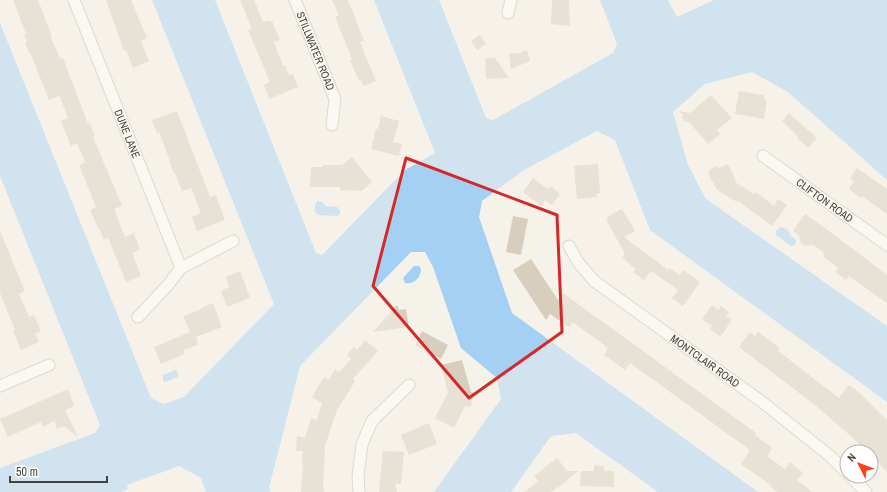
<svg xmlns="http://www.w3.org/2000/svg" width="887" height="492" viewBox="0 0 887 492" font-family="'Archivo Narrow',sans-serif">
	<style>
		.water { fill: #a4d0f3 }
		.building { fill: #d7cebe }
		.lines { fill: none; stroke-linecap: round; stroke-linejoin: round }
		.street-casing { stroke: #c1baab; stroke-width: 13 }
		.street { stroke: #fff; stroke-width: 11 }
		.marked { fill: none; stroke: #d62828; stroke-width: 3; stroke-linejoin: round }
		.labels { text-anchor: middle; stroke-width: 3.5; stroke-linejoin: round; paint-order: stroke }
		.street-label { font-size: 11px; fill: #494237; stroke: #fff }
	</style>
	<rect width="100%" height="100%" fill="#f5f2e9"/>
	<g class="water">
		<polygon points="152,0 215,0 316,253 322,255 405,170 435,153 374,0 439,0 486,118 493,120 613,53 617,44 600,0 668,0 677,17 714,0 887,0 887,180 788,92 752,72 705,84 673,112 688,165 706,199 887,326 887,402 650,230 615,140 597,131 524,170 482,201 479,217 512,313 758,492 658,492 576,433 551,436 511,492 434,492 501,399 497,378 461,348 433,267 425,252 411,252 300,366 269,488 271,492 206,492 201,478 179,466 127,485 128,489 120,492 0,492 0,468 95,433 100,425 0,176 0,23 151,398 163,404 184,397 274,304"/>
		<polygon points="318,201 322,202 325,204 325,206 337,207 340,210 340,214 337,216 319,215 315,212 315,204"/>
		<polygon points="781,227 787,229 791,236 796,240 795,245 791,246 776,235 776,231"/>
		<path d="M414,266H419L421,269C421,277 414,285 405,283L403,278Z"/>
		<polygon points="175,370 178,373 178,377 165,382 163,381 163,375"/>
	</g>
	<g class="building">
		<polygon points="13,0 38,0 52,37 51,38 61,60 63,58 88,124 90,123 95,136 93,137 122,206 114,209 125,237 134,233 140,250 132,253 141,276 126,282 108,238 104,240 99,228 98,228 90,210 96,207 79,165 85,162 77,143 71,146 61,121 68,118 60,97 59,96 49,100 30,52 29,53 25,43 27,42 24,34 26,34"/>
		<polygon points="106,0 131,0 147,38 141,41 149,61 133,68 126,50 124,51"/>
		<polygon points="240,0 254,0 263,22 269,20 270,22 272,21 280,40 274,42 283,66 285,65 289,75 293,74 298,87 269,99 264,85 270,82 248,30 252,29"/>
		<polygon points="332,0 348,0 364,41 360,42 376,81 363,86 361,80 359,81 350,60 352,59 339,27 335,17 339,15"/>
		<polygon points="552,0 569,0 570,26 551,24"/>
		<polygon points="480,35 486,44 477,50 471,41"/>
		<polygon points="527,50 530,61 511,69 509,54 520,53"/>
		<polygon points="485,58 495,58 509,78 486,79"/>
		<polygon points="739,91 764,95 764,99 767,100 764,119 735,114"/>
		<polygon points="711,95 732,118 717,130 720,134 708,144 689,122 686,122 681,117 683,115 679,111 690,113"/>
		<polygon points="177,111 210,197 216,195 225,220 197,231 192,217 201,213 191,188 182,191 175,173 174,174 169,161 170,161 159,132 157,133 152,120"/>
		<polygon points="789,113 817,138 808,148 798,139 797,135 782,121"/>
		<polygon points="381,116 399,121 393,142 402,144 399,156 371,149 376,129 378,129"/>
		<polygon points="352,157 372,182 362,191 340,190 340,187 310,187 311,167 322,167 323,165 342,165"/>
		<polygon points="598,164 600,193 596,193 597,197 577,199 574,166"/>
		<polygon points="728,164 736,180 735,182 754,194 756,192 774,206 778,199 787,205 772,226 738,201 737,202 717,190 708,173 710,169 716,166 719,168"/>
		<polygon points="857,168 887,189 887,214 862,196 861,198 849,189 854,181 850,178"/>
		<polygon points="533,178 548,189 550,186 560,194 552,205 545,200 541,206 523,192"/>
		<polygon points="622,209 635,231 624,237 668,270 669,268 680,275 683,270 700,282 683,306 672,298 678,290 651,271 644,280 633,272 636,269 622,258 625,254 607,221 607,217"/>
		<polygon points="805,214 837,237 887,275 887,303 849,276 846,280 835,272 838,268 824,257 823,252 813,245 805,246 801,243 799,235 793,231"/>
		<polygon points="513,216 528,219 521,255 506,252"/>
		<polygon points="0,231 25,291 19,294 29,317 34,315 41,331 35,334 39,342 21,350 13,331 15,330 0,293"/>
		<polygon points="531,259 558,300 563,293 756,433 755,435 772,448 767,456 785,469 790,462 803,473 797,480 812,492 777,492 771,487 772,486 741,464 750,450 630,363 625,370 604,355 608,348 573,322 569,327 550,314 546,320 513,270"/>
		<polygon points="240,271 250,298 227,307 221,291 229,287 226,277"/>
		<polygon points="213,303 222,327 196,337 198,345 183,350 185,354 161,364 154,347 190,332 183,316 202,309 201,308"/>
		<polygon points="397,305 399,310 406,309 409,327 373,332"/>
		<polygon points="712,305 718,310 721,306 729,312 726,316 732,320 720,337 710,329 712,326 702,319"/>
		<polygon points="422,331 448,345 441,359 415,345"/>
		<polygon points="750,332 755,336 758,332 780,348 778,351 839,398 849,385 860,393 887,420 887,472 871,455 871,452 868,452 844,430 816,406 739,347"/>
		<polygon points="365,340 378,351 353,379 355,381 344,400 343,400 337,410 325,446 323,485 324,492 301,492 303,462 302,462 303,451 296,451 297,436 305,438 311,418 317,420 322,403 312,397 324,377 329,380 335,369 339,372 351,359 347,355 354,347 357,350"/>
		<polygon points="462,360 471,392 473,392 471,407 465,406 454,428 435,418 448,393 441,365"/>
		<polygon points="68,389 74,406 65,410 78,437 64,426 57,429 54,421 43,427 41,422 8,437 0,419"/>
		<polygon points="429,423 437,444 409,455 401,435"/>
		<polygon points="383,451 404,452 401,484 395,484 397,492 379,492"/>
		<polygon points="557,458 567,471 578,471 558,488 557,487 551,492 525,492 538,481 534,476"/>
		<polygon points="594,465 604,466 604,471 614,471 614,487 580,486 581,471 594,471"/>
	</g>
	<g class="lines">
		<g class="street-casing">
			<g id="street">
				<path id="s1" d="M74,0L181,268"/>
				<path id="s2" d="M295,0L335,99L332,125"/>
				<polyline points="508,13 511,0"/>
				<path id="s3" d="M763,156L887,245"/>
				<path id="s4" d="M569,246L578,262L594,281L761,401L830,456L847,473"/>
				<polyline points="138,317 168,285 181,268 233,241"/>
				<polyline points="0,386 49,365"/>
				<polyline points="850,476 866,492"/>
				<polyline points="359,492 358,477 362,444 372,421 409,385"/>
			</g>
		</g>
		<use href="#street" class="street"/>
	</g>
	<path d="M0 0H887V492H0ZM406,158L557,215L562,332L469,398L373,286Z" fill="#f5f2e9" fill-opacity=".55" fill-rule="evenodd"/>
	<path class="marked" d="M406,158L557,215L562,332L469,398L373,286Z"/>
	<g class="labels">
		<g class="street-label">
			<text dy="4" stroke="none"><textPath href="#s2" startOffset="55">STILLWATER ROAD</textPath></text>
			<text dy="4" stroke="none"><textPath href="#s1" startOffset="144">DUNE LANE</textPath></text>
			<text dy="4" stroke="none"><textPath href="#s3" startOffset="76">CLIFTON ROAD</textPath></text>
			<text dy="4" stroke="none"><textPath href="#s4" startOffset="180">MONTCLAIR ROAD</textPath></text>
		</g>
	</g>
	<g transform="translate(859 464) rotate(312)"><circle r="19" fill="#ffffff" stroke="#b6b3af"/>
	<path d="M0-3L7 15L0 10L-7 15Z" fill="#ff4016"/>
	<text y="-6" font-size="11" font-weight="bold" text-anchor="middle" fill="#494237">N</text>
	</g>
	<path d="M10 476v6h97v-6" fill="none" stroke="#494237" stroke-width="2"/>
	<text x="16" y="476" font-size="12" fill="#494237" stroke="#ffffff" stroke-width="3" paint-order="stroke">50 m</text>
</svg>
